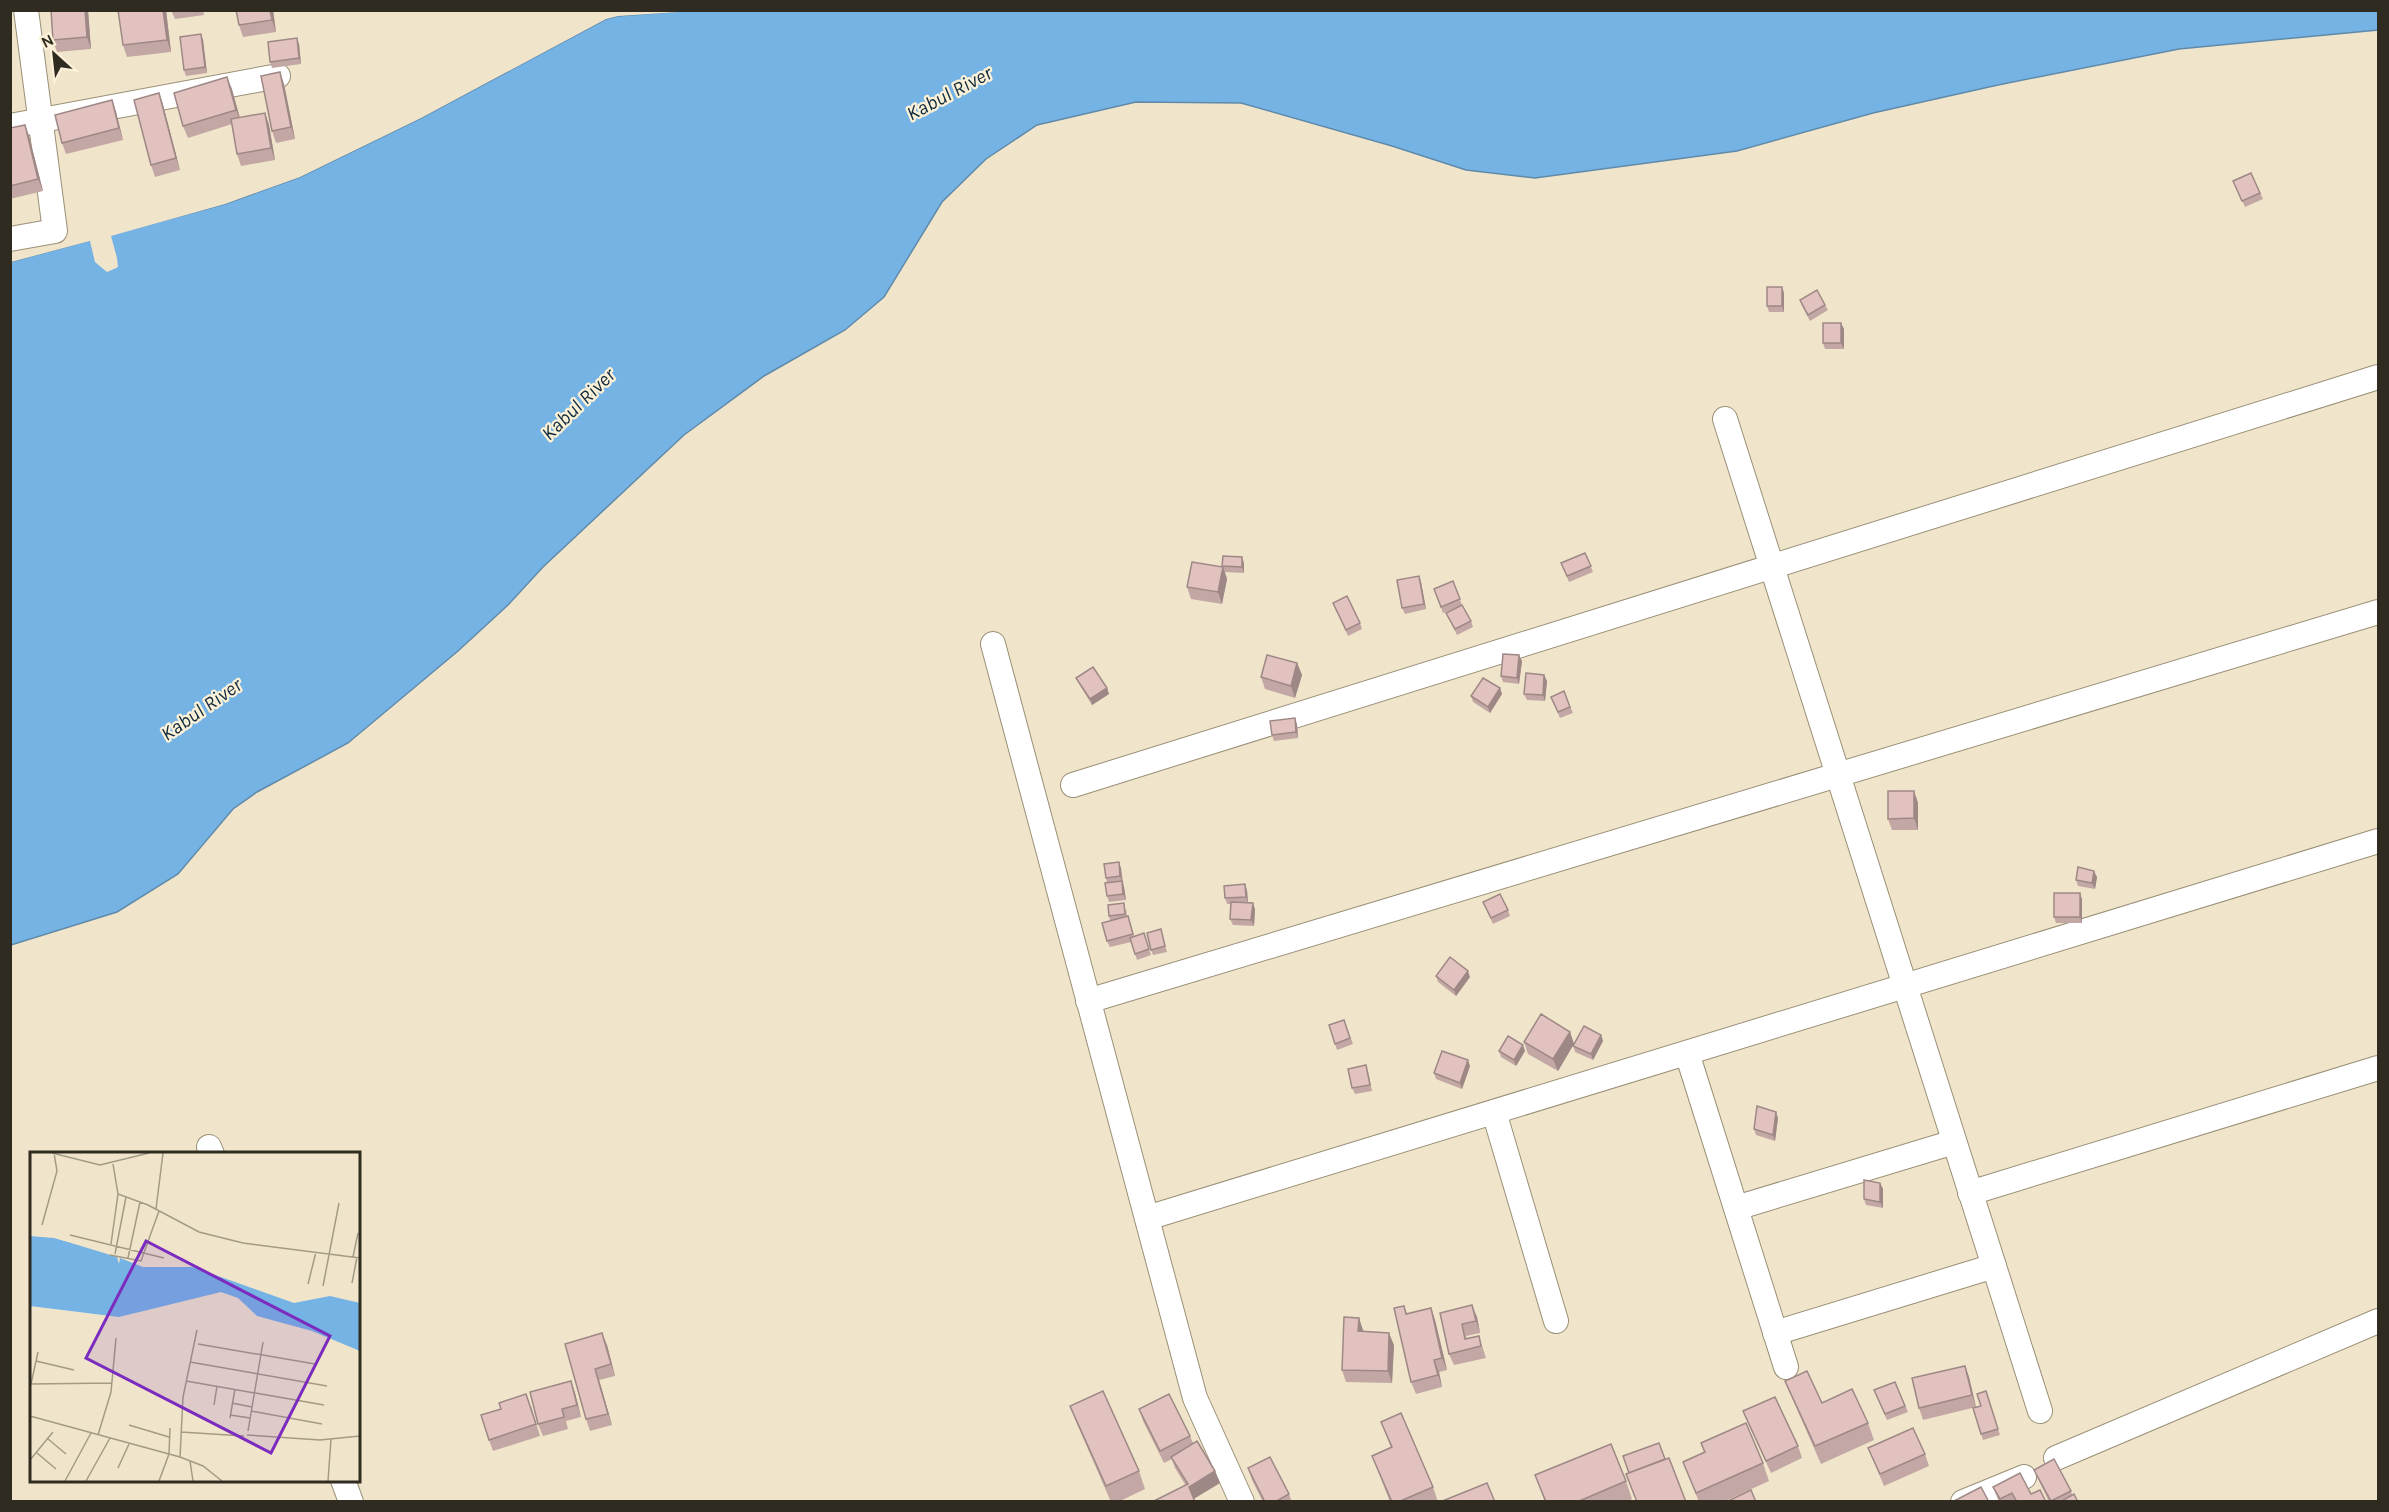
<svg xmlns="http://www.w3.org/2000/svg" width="2389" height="1512" viewBox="0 0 2389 1512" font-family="Karla,sans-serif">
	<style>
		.water { fill: #75b3e5; stroke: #608aaa; stroke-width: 1.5 }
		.pier { fill: #f0e5ca }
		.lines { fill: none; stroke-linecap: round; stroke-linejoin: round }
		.street-casing { stroke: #9a9077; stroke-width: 26 }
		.street { stroke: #fff; stroke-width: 24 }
		.wall { fill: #c2a7a4 }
		.shaded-wall { fill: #9e8886 }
		.building { fill: #e2c2bf; stroke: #9e8886; stroke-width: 1.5 }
		.labels { text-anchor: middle; stroke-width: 4.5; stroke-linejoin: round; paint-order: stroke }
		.water-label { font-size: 20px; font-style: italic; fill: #112c41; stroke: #fdf2d7 }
		.inset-road { fill: none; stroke: #a39b86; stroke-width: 1.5 }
		.view { fill: #7b2cbf; fill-opacity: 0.15; stroke: #7b2cbf; stroke-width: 3 }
		.inset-edge { fill: none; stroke: #302b21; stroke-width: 3 }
	</style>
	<rect width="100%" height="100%" fill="#f0e5ca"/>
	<polygon class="water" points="695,10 2378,11 2378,30 2179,49 1998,85 1873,113 1737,151 1535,178 1466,170 1392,146 1241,103 1136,102 1037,125 986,159 942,202 884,297 845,330 764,376 684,435 543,567 508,605 458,651 348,743 257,792 233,809 178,874 117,912 11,945 10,262 225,204 300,177 421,118 606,19 618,16"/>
	<polygon class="pier" points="655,10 694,11 618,16 606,19 421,118 300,177 225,204 111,236 117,258 118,267 114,269 107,272 95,262 90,241 11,262 10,259 224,202 299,175 419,115 604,16"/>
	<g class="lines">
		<g class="street-casing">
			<g id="street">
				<polyline points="10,126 278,76"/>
				<polyline points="10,239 55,231 26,10"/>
				<polyline points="1725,419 2040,1411"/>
				<polyline points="993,644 1195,1398 1242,1502"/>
				<polyline points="1073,785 2378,377"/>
				<polyline points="1088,1001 2378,612"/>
				<polyline points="1687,1053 1786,1367"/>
				<polyline points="1494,1112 1556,1321"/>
				<polyline points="209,1147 212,1154"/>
				<polyline points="1970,1193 2378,1068"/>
				<polyline points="1736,1208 1954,1142"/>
				<polyline points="1147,1218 2378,841"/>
				<polyline points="1775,1333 1994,1266"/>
				<polyline points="2056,1458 2378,1321"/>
				<polyline points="343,1480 351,1502"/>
				<polyline points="1963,1502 2024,1477"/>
			</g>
		</g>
		<use href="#street" class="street"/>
	</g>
	<g class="wall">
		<polygon points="51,10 88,10 91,49 57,52 53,40"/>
		<polygon points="118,10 166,10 171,52 127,57 123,45"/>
		<polygon points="171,10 203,10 204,15 175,19"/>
		<polygon points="236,10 273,10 276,32 243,37 239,25"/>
		<polygon points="203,40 207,73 186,76 184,70"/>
		<polygon points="299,44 301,64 272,68 270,62"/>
		<polygon points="227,77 240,118 265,113 269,125 275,160 241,166 237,154 232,124 188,138 183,126"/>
		<polygon points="284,84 295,139 276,143 272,131"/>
		<polygon points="159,93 163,105 180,170 155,177 151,165"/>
		<polygon points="112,100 116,112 123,140 66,154 62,143"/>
		<polygon points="25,125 29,136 43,191 10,199 10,128"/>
		<polygon points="2251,173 2263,199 2245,207 2233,181"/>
		<polygon points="1782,287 1784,293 1784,312 1769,312 1767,306"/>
		<polygon points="1800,300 1825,305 1828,310 1810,321 1802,306"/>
		<polygon points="1844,329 1844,349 1825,349 1823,343"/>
		<polygon points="1585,553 1593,572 1569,582 1561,563"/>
		<polygon points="1244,563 1244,573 1225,572 1227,579 1222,604 1191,599 1187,587 1223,567 1222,566"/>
		<polygon points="1453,581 1462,605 1471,621 1473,627 1457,635 1446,613 1458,607 1443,613 1434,589"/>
		<polygon points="1421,582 1426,609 1405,614 1402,608"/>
		<polygon points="1333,603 1360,623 1362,629 1348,636"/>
		<polygon points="1522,661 1519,684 1503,682 1501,676"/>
		<polygon points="1297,663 1302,675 1295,698 1265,689 1261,677"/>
		<polygon points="1544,675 1547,681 1545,701 1527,700 1524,694"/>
		<polygon points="1076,678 1107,688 1109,694 1092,705 1079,684"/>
		<polygon points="1500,688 1502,694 1490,713 1473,702 1471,696"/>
		<polygon points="1564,691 1573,713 1560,718 1551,697"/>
		<polygon points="1297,724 1298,738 1274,741 1272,735"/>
		<polygon points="1914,791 1918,803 1918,830 1892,830 1888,819"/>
		<polygon points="1121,868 1126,900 1109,902 1107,896 1107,883 1106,878"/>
		<polygon points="2097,877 2095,889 2078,886 2076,880"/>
		<polygon points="1247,890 1248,903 1255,909 1254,926 1233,925 1230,919 1231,904 1227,904 1225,898"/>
		<polygon points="2082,899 2082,923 2056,923 2054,917"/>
		<polygon points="1483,902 1508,910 1510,916 1493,924"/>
		<polygon points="1126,909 1127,916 1130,922 1134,936 1144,933 1151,955 1137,960 1131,942 1110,947 1107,941 1110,921 1109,916"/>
		<polygon points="1161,929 1167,952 1153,955 1151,950"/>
		<polygon points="1436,976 1470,977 1456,996 1438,982"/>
		<polygon points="1344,1020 1353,1044 1337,1050 1329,1025"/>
		<polygon points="1570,1032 1574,1044 1601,1035 1603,1041 1593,1060 1575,1052 1573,1045 1558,1071 1528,1054 1524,1042"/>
		<polygon points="1499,1051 1525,1051 1516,1066 1501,1057"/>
		<polygon points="1470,1066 1462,1089 1436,1079 1434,1073"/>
		<polygon points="1368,1071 1372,1091 1355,1094 1352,1088"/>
		<polygon points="1778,1118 1775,1141 1756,1135 1754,1129"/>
		<polygon points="1880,1183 1883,1189 1883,1208 1866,1205 1864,1199"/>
		<polygon points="1404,1306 1407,1314 1431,1308 1435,1320 1447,1370 1439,1372 1442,1387 1416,1394 1411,1382"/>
		<polygon points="1440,1313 1477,1317 1480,1333 1466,1336 1467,1339 1479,1336 1486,1358 1454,1365 1449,1354"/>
		<polygon points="1359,1318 1363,1332 1394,1345 1392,1383 1346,1382 1342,1370"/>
		<polygon points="565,1344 607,1345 615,1376 599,1380 612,1425 590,1431 586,1419"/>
		<polygon points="1965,1366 1969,1377 1976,1407 1923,1420 1919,1408"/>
		<polygon points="571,1381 575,1393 581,1417 566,1421 568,1429 543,1436 538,1424"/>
		<polygon points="1785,1381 1822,1403 1868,1423 1874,1440 1821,1464 1792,1398"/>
		<polygon points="1895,1382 1908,1412 1887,1420 1874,1390"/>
		<polygon points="1986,1391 2000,1435 1983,1440 1981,1434 1981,1406"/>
		<polygon points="531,1406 540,1436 493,1451 489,1440 501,1409"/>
		<polygon points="1070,1406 1139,1471 1145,1489 1118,1502 1111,1502 1077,1424"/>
		<polygon points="1139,1409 1190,1436 1193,1443 1220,1483 1194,1499 1175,1468 1172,1459 1164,1463 1143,1421"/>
		<polygon points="1743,1411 1798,1446 1802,1458 1771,1473 1748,1423"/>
		<polygon points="1381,1422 1433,1487 1438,1502 1390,1502 1372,1456 1391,1448"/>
		<polygon points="1701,1443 1763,1463 1769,1481 1723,1502 1699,1502 1683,1462 1704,1453"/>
		<polygon points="1868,1448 1925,1454 1929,1466 1884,1486"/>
		<polygon points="1248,1468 1289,1494 1292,1502 1263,1502 1252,1480"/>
		<polygon points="2034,1470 2071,1491 2072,1495 2078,1502 2049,1502 2039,1481"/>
		<polygon points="1535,1475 1626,1481 1632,1499 1626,1502 1545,1502"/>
		<polygon points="1993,1487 2031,1494 2046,1502 1999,1502"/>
	</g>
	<g class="shaded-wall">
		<polygon points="85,10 88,10 91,49 87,37"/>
		<polygon points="163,10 166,10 171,52 167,40"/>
		<polygon points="270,10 273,10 276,32 272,20"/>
		<polygon points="201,34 203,40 207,73 205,67"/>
		<polygon points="297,38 299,44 301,64 299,58"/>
		<polygon points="280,72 284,84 295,139 291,127"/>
		<polygon points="227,77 232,89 241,122 236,110"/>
		<polygon points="159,93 163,105 180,170 176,158"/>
		<polygon points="112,100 116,112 123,140 119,128"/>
		<polygon points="265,113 269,125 275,160 271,148"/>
		<polygon points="25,125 29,136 43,191 38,179"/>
		<polygon points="1782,287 1784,293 1784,312 1782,306"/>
		<polygon points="1841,323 1844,329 1844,349 1841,343"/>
		<polygon points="1242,557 1244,563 1244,573 1242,567"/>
		<polygon points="1223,567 1227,579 1222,604 1218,592"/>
		<polygon points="1419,576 1421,582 1426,609 1424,604"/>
		<polygon points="1519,655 1522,661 1519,684 1517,678"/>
		<polygon points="1297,663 1302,675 1295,698 1291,686"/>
		<polygon points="1544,675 1547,681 1545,701 1543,695"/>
		<polygon points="1107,688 1109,694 1092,705 1090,699"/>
		<polygon points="1500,688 1502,694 1490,713 1488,707"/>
		<polygon points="1295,718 1297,724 1298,738 1296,732"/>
		<polygon points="1914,791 1918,803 1918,830 1914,818"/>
		<polygon points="1119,862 1121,868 1122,882 1120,876"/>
		<polygon points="2094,871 2097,877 2095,889 2092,883"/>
		<polygon points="1122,881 1124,887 1126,900 1123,894"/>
		<polygon points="1245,884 1247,890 1248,903 1246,897"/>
		<polygon points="2080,893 2082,899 2082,923 2080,917"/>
		<polygon points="1253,903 1255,909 1254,926 1251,920"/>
		<polygon points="1468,971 1470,977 1456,996 1454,990"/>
		<polygon points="1570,1032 1574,1044 1558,1071 1553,1059"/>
		<polygon points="1601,1035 1603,1041 1593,1060 1591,1054"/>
		<polygon points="1523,1045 1525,1051 1516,1066 1514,1060"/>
		<polygon points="1468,1060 1470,1066 1462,1089 1460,1083"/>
		<polygon points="1776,1112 1778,1118 1775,1141 1773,1135"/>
		<polygon points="1880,1183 1883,1189 1883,1208 1880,1202"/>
		<polygon points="1472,1305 1477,1317 1480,1333 1476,1321"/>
		<polygon points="1431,1308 1435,1320 1447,1370 1442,1358"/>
		<polygon points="1359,1318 1363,1330 1363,1343 1358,1331"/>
		<polygon points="602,1333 607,1345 615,1376 611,1364"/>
		<polygon points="1389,1333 1394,1345 1392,1383 1388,1371"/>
		<polygon points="1434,1360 1439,1372 1442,1387 1438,1375"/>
		<polygon points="1965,1366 1969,1377 1976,1407 1972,1395"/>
		<polygon points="595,1369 599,1380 612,1425 608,1414"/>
		<polygon points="571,1381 575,1393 581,1417 577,1405"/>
		<polygon points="1215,1471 1220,1483 1193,1499 1189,1487"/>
	</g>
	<g class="building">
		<polygon points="51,10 85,10 87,37 53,40"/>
		<polygon points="118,10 163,10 167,40 123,45"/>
		<polygon points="236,10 270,10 272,20 239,25"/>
		<polygon points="201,34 205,67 184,70 180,37"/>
		<polygon points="297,38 299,58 270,62 268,42"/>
		<polygon points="280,72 291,127 272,131 261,76"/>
		<polygon points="227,77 236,110 183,126 174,93"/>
		<polygon points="159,93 176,158 151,165 134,100"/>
		<polygon points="112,100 119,128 62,143 55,115"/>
		<polygon points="265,113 271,148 237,154 231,119"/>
		<polygon points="25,125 38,179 10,186 10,128"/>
		<polygon points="2251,173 2260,193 2242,201 2233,181"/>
		<rect x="1767" y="287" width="15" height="19"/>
		<polygon points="1817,290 1825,305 1808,315 1800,300"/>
		<rect x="1823" y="323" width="18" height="20"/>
		<polygon points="1585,553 1591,566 1567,576 1561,563"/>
		<polygon points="1223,556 1242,557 1242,567 1222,566"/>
		<polygon points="1192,562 1223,567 1218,592 1187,587"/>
		<polygon points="1419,576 1424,604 1402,608 1397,580"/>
		<polygon points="1453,581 1460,599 1441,607 1434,589"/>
		<polygon points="1347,596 1360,623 1346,630 1333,603"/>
		<polygon points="1462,605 1471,621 1455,629 1446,613"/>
		<polygon points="1503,654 1519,655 1517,678 1501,676"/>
		<polygon points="1267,655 1297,663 1291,686 1261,677"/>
		<polygon points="1093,667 1107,688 1090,699 1076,678"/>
		<polygon points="1526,673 1544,675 1543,695 1524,694"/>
		<polygon points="1483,678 1500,688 1488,707 1471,696"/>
		<polygon points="1564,691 1570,707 1558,712 1551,697"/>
		<polygon points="1295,718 1296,732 1272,735 1270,721"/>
		<polygon points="1888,791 1914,791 1914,818 1888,819"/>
		<polygon points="1119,862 1120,876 1106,878 1104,864"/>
		<polygon points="2078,867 2094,871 2092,883 2076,880"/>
		<polygon points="1122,881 1123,894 1107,896 1105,883"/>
		<polygon points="1245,884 1246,897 1225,898 1224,886"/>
		<rect x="2054" y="893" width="26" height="24"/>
		<polygon points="1500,894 1508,910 1491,918 1483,902"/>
		<polygon points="1231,902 1253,903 1251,920 1230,919"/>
		<polygon points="1124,903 1125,914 1109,916 1108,905"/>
		<polygon points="1128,916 1133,934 1107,941 1102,923"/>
		<polygon points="1161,929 1165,946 1151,950 1147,933"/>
		<polygon points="1144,933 1149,949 1135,954 1130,938"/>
		<polygon points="1450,957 1468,971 1454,990 1436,976"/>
		<polygon points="1541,1014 1570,1032 1553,1059 1524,1042"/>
		<polygon points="1344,1020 1350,1038 1335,1044 1329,1025"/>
		<polygon points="1584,1026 1601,1035 1591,1054 1573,1046"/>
		<polygon points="1508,1036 1523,1045 1514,1060 1499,1051"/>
		<polygon points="1442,1051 1468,1060 1460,1083 1434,1073"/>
		<polygon points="1366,1065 1370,1085 1352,1088 1348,1069"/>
		<polygon points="1757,1106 1776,1112 1773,1135 1754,1129"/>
		<polygon points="1864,1180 1880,1183 1880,1202 1864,1199"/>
		<polygon points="1472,1305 1476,1321 1462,1324 1465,1339 1479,1336 1481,1346 1449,1354 1440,1313"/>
		<polygon points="1404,1306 1406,1314 1431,1308 1442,1358 1434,1360 1438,1375 1411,1382 1394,1308"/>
		<polygon points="1344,1317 1359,1318 1358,1331 1389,1333 1388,1371 1342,1370"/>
		<polygon points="602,1333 611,1364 595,1369 608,1414 586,1419 565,1344"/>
		<polygon points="1965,1366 1972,1395 1919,1408 1912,1378"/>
		<polygon points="1807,1371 1822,1403 1852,1389 1868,1423 1815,1446 1785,1381"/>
		<polygon points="571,1381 577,1405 562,1409 564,1417 538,1424 530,1392"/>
		<polygon points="1895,1382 1905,1406 1885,1414 1874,1390"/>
		<polygon points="1103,1391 1139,1471 1106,1486 1070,1406"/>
		<polygon points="1986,1391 1998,1429 1981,1434 1973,1408 1981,1406 1977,1394"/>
		<polygon points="526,1394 536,1424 489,1440 481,1415 501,1409 499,1403"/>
		<polygon points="1169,1394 1190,1436 1160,1451 1139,1409"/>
		<polygon points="1775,1397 1798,1446 1766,1461 1743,1411"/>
		<polygon points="1401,1413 1433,1487 1398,1502 1392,1502 1372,1456 1392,1447 1381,1422"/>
		<polygon points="1746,1423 1763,1463 1696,1493 1683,1462 1705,1452 1701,1443"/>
		<polygon points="1913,1428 1925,1454 1880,1474 1868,1448"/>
		<polygon points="1197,1441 1215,1471 1189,1487 1195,1502 1152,1502 1188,1484 1171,1457"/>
		<polygon points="1659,1443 1665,1459 1629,1473 1623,1456"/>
		<polygon points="1611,1444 1626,1481 1577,1502 1546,1502 1535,1475"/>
		<polygon points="1270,1457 1289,1494 1275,1502 1265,1502 1248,1468"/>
		<polygon points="1669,1458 1686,1502 1637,1502 1626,1474"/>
		<polygon points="2054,1459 2071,1491 2051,1501 2034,1470"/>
		<polygon points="2020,1473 2031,1494 2040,1490 2046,1502 2017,1502 2012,1493 2000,1499 1993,1487"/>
		<polygon points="1487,1483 1495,1502 1440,1502"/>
		<polygon points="1981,1487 1989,1502 1954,1502 1954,1501"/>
		<polygon points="1751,1490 1756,1502 1726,1502"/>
		<polygon points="2074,1494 2078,1502 2060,1502"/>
	</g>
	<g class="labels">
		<g class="water-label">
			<text transform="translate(949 93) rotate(-28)" y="7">Kabul River</text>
			<text transform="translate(578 404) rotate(-44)" y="7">Kabul River</text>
			<text transform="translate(201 709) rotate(-35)" y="7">Kabul River</text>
		</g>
	</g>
	<g transform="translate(30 1152)">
		<rect width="330" height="330" fill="#f0e5ca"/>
		<path d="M0,84L24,86L125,114L163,115L264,151L300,144L330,151V199L282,179L227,164L208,146L191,140L89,165L0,154Z" fill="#75b3e5"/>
		<path d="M12,82L118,111L161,113L267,150L162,115H113L90,106L89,112L87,105Z" fill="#f0e5ca"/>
		<path class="inset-road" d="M22,1L70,13L119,1M83,12L88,42L118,53L169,80L213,91L330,106M126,57L133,1M12,73L27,19L24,1M40,83L134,106M81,92L88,42M85,102L96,45M80,103L111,109L129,59M323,105L328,81M98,106L110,50M322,131L327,105M278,132L286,100M293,134L309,51M168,192L285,212M6,209L44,218M160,210L297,234M156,229L294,253M0,232L82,231M1,232L8,200M202,251L222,255M184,253L187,234M221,259L292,272M200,263L220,266M0,264L150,305L173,314L192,329M200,266L205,237M99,273L139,285M218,279L233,190M151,280L214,284M68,283L81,240L86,186M217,283L290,288L330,284M18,287L36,302M7,301L26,317M150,305L153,245L167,178M0,308L23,280M160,309L163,329M88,316L99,292M35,329L61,281M56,329L80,286M129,329L139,302L140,276M298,329L301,287"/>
		<path class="view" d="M116,89L300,184L241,301L56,206Z"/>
		<rect width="330" height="330" class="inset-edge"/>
	</g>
	<rect width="2389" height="1512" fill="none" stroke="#302b21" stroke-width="24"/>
	<g transform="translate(54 54) rotate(333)" stroke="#fdf2d7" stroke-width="4.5" paint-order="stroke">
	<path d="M0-4.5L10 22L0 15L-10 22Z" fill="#302b21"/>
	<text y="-9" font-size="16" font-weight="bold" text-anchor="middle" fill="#302b21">N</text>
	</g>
</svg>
